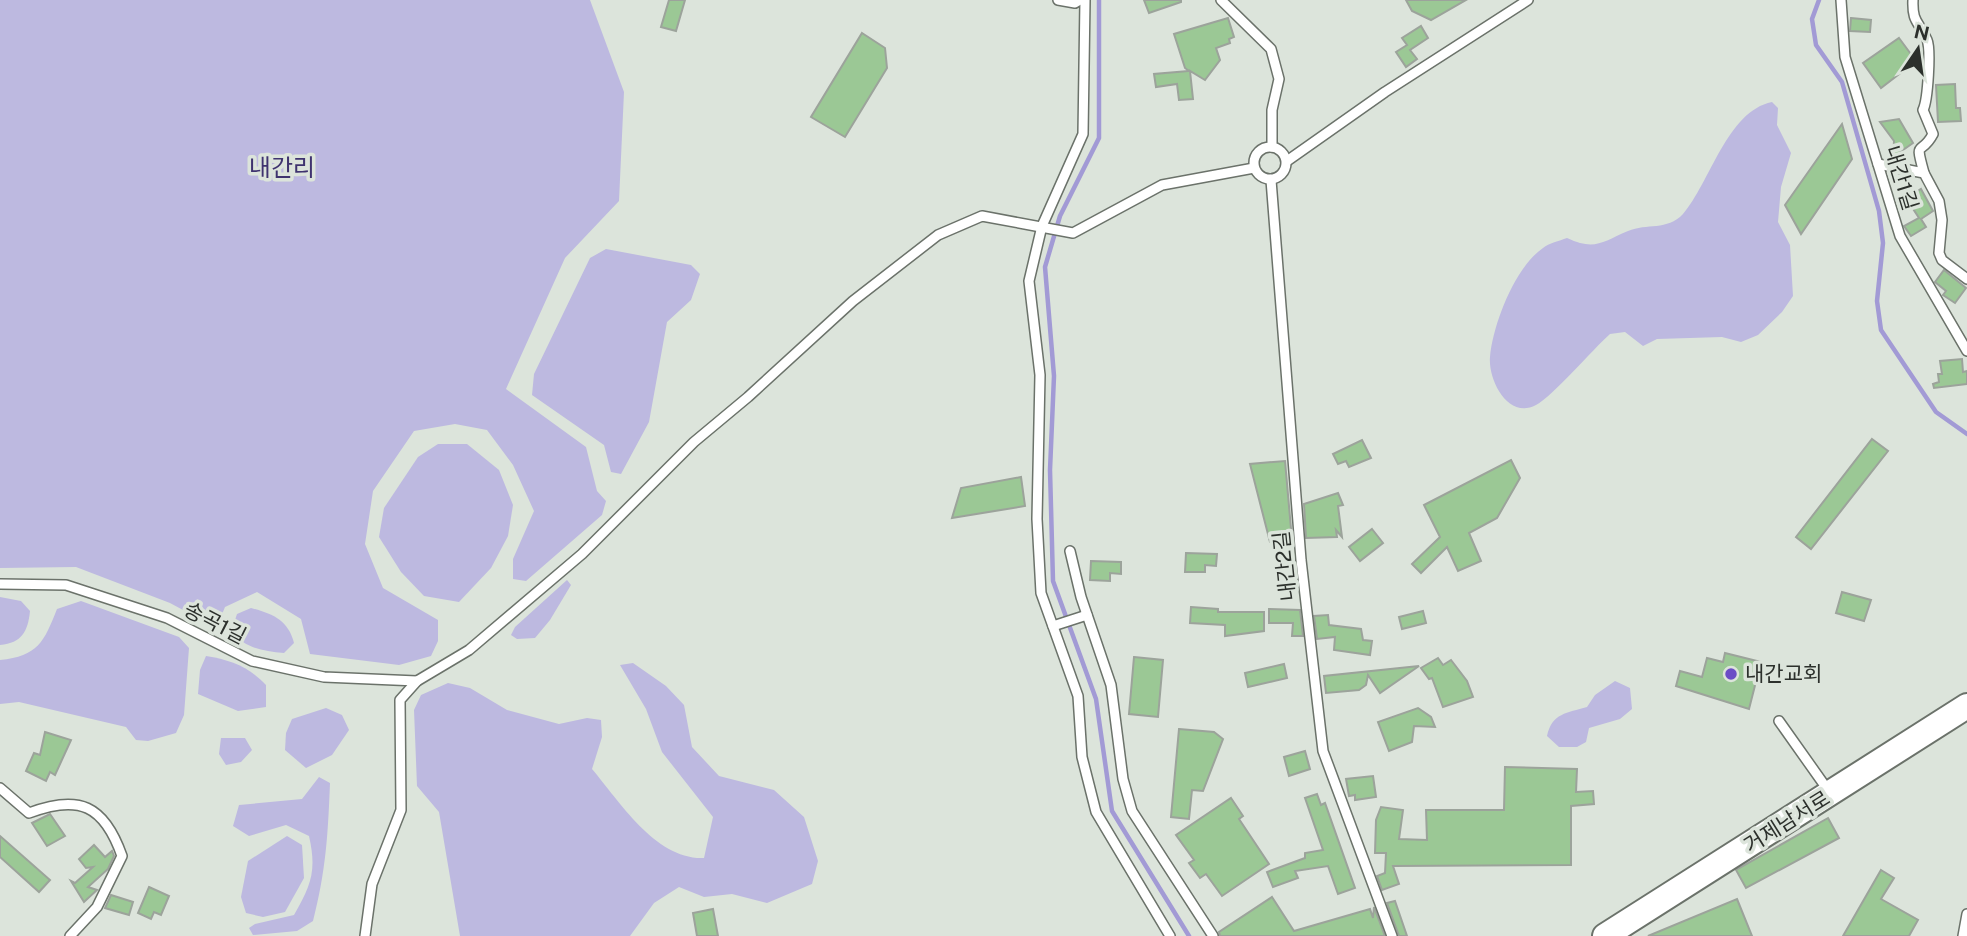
<svg xmlns="http://www.w3.org/2000/svg" width="1967" height="936" viewBox="0 0 1967 936" font-family="'Public Sans','Noto Sans KR',sans-serif">
	<style>
		.green { fill: #bdb9e0 }
		.lines { fill: none; stroke-linecap: round; stroke-linejoin: round }
		.stream { stroke: #a29ad5; stroke-width: 4.5 }
		.building { fill: #9bc895; stroke: #9ca39b; stroke-width: 2 }
		.lane-casing { stroke: #6b726a; stroke-width: 12 }
		.secondary-casing { stroke: #6b726a; stroke-width: 28 }
		.lane { stroke: #fff; stroke-width: 9 }
		.secondary { stroke: #fff; stroke-width: 24 }
		.poi-dot { fill: #6b4dc6; stroke: #dce4db; stroke-width: 2.5 }
		.labels { text-anchor: middle; stroke-width: 7; stroke-linejoin: round; paint-order: stroke }
		.street-label { font-size: 21px; fill: #2c302c; stroke: #dce4db }
		.poi-label { font-size: 21px; fill: #2c302c; stroke: #dce4db; text-anchor: start }
		.quarter-label { font-size: 24px; fill: #3f336f; stroke: #dce4db }
	</style>
	<rect width="100%" height="100%" fill="#dce4db"/>
	<g class="green">
		<polygon points="0,0 590,0 624,92 619,201 565,258 506,389 586,447 597,491 606,501 602,515 526,581 513,579 513,559 534,511 513,465 487,430 455,424 414,431 373,491 365,544 383,588 438,620 438,641 431,656 399,665 310,654 301,619 257,592 225,607 218,624 209,624 170,603 76,567 0,568"/>
		<path d="M1772,102L1778,108L1777,125L1791,153L1781,187L1778,222L1790,245L1793,296L1782,312L1758,335L1741,342L1722,337L1657,339L1643,346L1625,332L1610,334C1593,349 1553,396 1536,405C1508,420 1488,380 1490,357C1493,324 1515,267 1543,248C1549,243 1559,241 1567,238C1595,251 1602,242 1628,231C1647,223 1667,231 1683,214C1710,183 1727,111 1772,102Z"/>
		<polygon points="606,249 691,265 700,274 691,300 667,322 649,422 621,474 611,472 604,445 532,395 534,374 590,258"/>
		<polygon points="438,444 467,444 499,470 513,505 508,536 491,568 459,602 424,596 401,572 379,537 384,508 418,457"/>
		<polygon points="567,580 571,585 550,620 535,638 517,639 511,635 515,627"/>
		<path d="M0,597L21,601L30,611C28,631 22,643 0,645Z"/>
		<path d="M81,601L179,637L189,648L184,715L176,733L148,741L136,740L126,727L19,702L0,704V660C38,656 44,642 57,609Z"/>
		<path d="M251,608C273,614 288,620 294,643L284,653C262,651 246,648 231,632L237,614Z"/>
		<path d="M206,656C231,660 249,667 266,685V707L238,711L198,694L200,670Z"/>
		<path d="M633,663L666,686L684,705L692,747L719,776L774,790L804,817L818,861L812,884L767,903L732,894L704,897L679,887L654,903L630,936H460L439,812L417,786L414,710L421,695L448,683L470,688L507,710L559,724L587,718L601,720L602,737L592,769C620,802 656,860 704,858L713,817L662,752L646,709L620,665Z"/>
		<path d="M1615,681L1630,688L1632,709L1620,719L1589,728L1586,742L1577,747H1559L1547,736C1552,713 1567,713 1587,707L1595,695Z"/>
		<polygon points="326,708 342,715 349,730 332,755 306,768 285,750 286,733 292,719"/>
		<polygon points="221,738 245,738 252,750 241,762 226,765 219,754"/>
		<path d="M319,777L330,783C328,834 326,871 313,921L297,931L253,935L249,928L255,924L294,915C311,885 317,871 309,836L286,825L249,836L233,826L239,805L302,799Z"/>
		<polygon points="287,836 302,845 304,878 285,912 263,917 246,913 241,897 248,861"/>
	</g>
	<g class="lines">
		<g class="stream">
			<polyline points="1099,0 1099,138 1060,216 1045,267 1054,376 1050,470 1053,581 1096,699 1112,811 1189,936"/>
			<polyline points="1819,0 1812,19 1816,45 1842,82 1879,211 1883,243 1877,301 1881,330 1936,412 1967,434"/>
		</g>
	</g>
	<g class="building">
		<polygon points="669,0 685,0 676,31 661,27"/>
		<polygon points="1144,0 1181,0 1181,2 1149,13"/>
		<polygon points="1406,0 1466,0 1431,20 1412,11"/>
		<polygon points="1228,18 1234,37 1229,39 1230,43 1216,48 1220,60 1205,80 1190,71 1193,99 1179,100 1177,84 1156,87 1154,74 1189,71 1185,68 1174,34"/>
		<polygon points="1851,18 1871,20 1870,32 1850,31"/>
		<polygon points="1421,26 1428,38 1410,50 1417,59 1406,67 1396,52 1407,45 1402,38"/>
		<polygon points="862,33 885,48 887,68 845,137 811,117"/>
		<polygon points="1899,38 1916,61 1881,88 1863,63"/>
		<polygon points="1955,84 1956,108 1960,108 1961,121 1938,122 1936,85"/>
		<polygon points="1899,119 1913,143 1893,157 1894,141 1880,122"/>
		<polygon points="1842,124 1852,159 1801,234 1785,205"/>
		<polygon points="1921,189 1933,211 1921,219 1926,227 1911,236 1904,226 1919,218 1906,198"/>
		<polygon points="1944,270 1966,288 1955,303 1943,295 1946,291 1935,282"/>
		<polygon points="1962,359 1963,372 1967,371 1967,384 1934,388 1933,384 1939,382 1938,374 1942,374 1940,361"/>
		<polygon points="1872,439 1888,451 1811,549 1796,537"/>
		<polygon points="1362,440 1371,458 1349,467 1346,461 1338,464 1333,454"/>
		<polygon points="1511,460 1520,478 1497,518 1469,533 1481,561 1458,571 1447,547 1421,573 1412,564 1440,537 1424,505"/>
		<polygon points="1285,461 1292,540 1270,542 1250,464"/>
		<polygon points="1021,477 1025,506 952,518 961,488"/>
		<polygon points="1338,493 1343,505 1338,506 1342,537 1336,530 1337,537 1306,538 1304,504"/>
		<polygon points="1372,529 1383,543 1360,561 1349,547"/>
		<polygon points="1186,553 1217,554 1216,566 1205,565 1205,572 1185,572"/>
		<polygon points="1091,561 1121,562 1121,574 1110,573 1110,581 1090,580"/>
		<polygon points="1842,592 1871,600 1864,621 1836,613"/>
		<polygon points="1191,607 1218,609 1218,612 1264,612 1264,631 1225,636 1225,625 1190,623"/>
		<polygon points="1269,609 1300,610 1303,636 1292,636 1293,623 1269,623"/>
		<polygon points="1423,611 1426,623 1402,629 1399,617"/>
		<polygon points="1328,615 1329,625 1361,629 1363,640 1372,641 1370,655 1334,650 1335,637 1317,639 1314,616"/>
		<polygon points="1725,653 1761,662 1749,709 1676,686 1680,671 1702,677 1707,658 1723,662"/>
		<polygon points="1134,657 1163,660 1158,717 1129,714"/>
		<polygon points="1438,658 1443,665 1451,660 1467,681 1473,697 1443,707 1432,678 1429,679 1421,668"/>
		<polygon points="1284,664 1287,678 1248,687 1245,673"/>
		<polygon points="1419,666 1380,693 1368,675 1366,685 1359,690 1326,693 1324,676"/>
		<polygon points="1418,708 1431,717 1435,727 1414,726 1412,742 1389,751 1378,722"/>
		<polygon points="1179,729 1214,732 1223,739 1203,791 1192,790 1189,819 1171,817"/>
		<polygon points="45,732 71,740 55,775 50,772 46,781 26,771 34,753 40,755"/>
		<polygon points="1305,751 1310,769 1289,776 1284,757"/>
		<polygon points="1505,767 1577,769 1576,792 1593,791 1594,804 1571,806 1571,865 1393,866 1399,884 1382,890 1377,876 1385,873 1386,853 1375,853 1376,820 1381,807 1403,810 1399,839 1427,840 1426,810 1504,810"/>
		<polygon points="1373,776 1376,797 1355,800 1355,795 1349,796 1346,779"/>
		<polygon points="1317,794 1321,805 1325,803 1355,888 1338,894 1328,866 1295,871 1298,878 1273,887 1267,872 1305,858 1305,853 1323,850 1305,798"/>
		<polygon points="1231,798 1243,816 1239,819 1269,864 1222,896 1206,874 1200,878 1189,863 1194,860 1176,835"/>
		<polygon points="50,814 65,836 47,846 32,823"/>
		<polygon points="1828,818 1839,838 1746,888 1736,870"/>
		<polygon points="0,836 50,880 39,892 0,857"/>
		<polygon points="94,845 105,857 112,851 114,856 108,869 88,887 97,890 84,902 71,881 75,883 93,867 86,868 79,859"/>
		<polygon points="1881,870 1894,878 1881,899 1918,920 1909,936 1843,936"/>
		<polygon points="149,887 169,896 161,915 154,912 151,919 138,913"/>
		<polygon points="111,895 133,902 129,915 105,908"/>
		<polygon points="1272,897 1294,931 1370,909 1373,918 1374,907 1385,936 1220,936 1219,932"/>
		<polygon points="1737,899 1752,936 1648,936"/>
		<polygon points="1395,901 1407,936 1399,936 1387,903"/>
		<polygon points="713,909 718,936 697,936 693,913"/>
	</g>
	<g class="lines">
		<g class="lane-casing">
			<g id="lane">
				<polyline points="1058,0 1075,3 1080,0"/>
				<polyline points="1085,0 1083,134 1042,226 1029,281 1040,375 1037,519 1041,593 1078,696 1082,757 1096,812 1170,936"/>
				<polyline points="1221,0 1271,49 1279,79 1272,110 1272,147"/>
				<polyline points="1841,0 1845,57 1900,236 1967,351"/>
				<path d="M1913,0C1912,23 1919,21 1927,40C1931,49 1928,100 1923,110L1933,134C1921,157 1914,137 1924,173"/>
				<circle cx="1270" cy="163" r="16"/>
				<polyline points="1287,161 1385,92 1528,0"/>
				<polyline points="1878,164 1924,173 1939,201 1942,220 1939,253 1942,260 1967,279"/>
				<polyline points="1271,180 1301,560 1323,751 1392,936"/>
				<polyline points="1070,551 1081,597 1111,685 1123,779 1132,811 1213,936"/>
				<polyline points="0,584 66,585 167,618 252,661 324,677 417,681"/>
				<polyline points="1053,626 1087,615"/>
				<polyline points="1779,721 1830,793"/>
				<path d="M0,788L29,813C79,794 104,805 122,856L97,907L70,936"/>
				<polyline points="365,936 372,884 401,810 400,700 417,681 469,650 582,554 694,442 748,397 853,301 938,235 982,216 1073,233 1162,185 1254,168"/>
				<polyline points="1963,936 1967,914"/>
			</g>
		</g>
		<g class="secondary-casing">
			<polyline id="secondary" points="1605,936 1967,706"/>
		</g>
		<use href="#lane" class="lane"/>
		<use href="#secondary" class="secondary"/>
	</g>
	<circle class="poi-dot" cx="1731" cy="674" r="7"/>
	<g class="labels">
		<g class="street-label">
			<text transform="translate(1901 178) rotate(73)" y="7">내간1길</text>
			<text transform="translate(1285 566) rotate(-96)" y="7">내간2길</text>
			<text transform="translate(215 623) rotate(27)" y="7">송곡1길</text>
			<text transform="translate(1787 822) rotate(-32)" y="7">거제남서로</text>
		</g>
		<g class="poi-label">
			<text x="1745" y="681">내간교회</text>
		</g>
		<g class="quarter-label">
			<text x="282" y="176">내간리</text>
		</g>
	</g>
	<g transform="translate(1918 49) rotate(13)" stroke="#dce4db" stroke-width="5" paint-order="stroke">
	<path d="M0-5L12 26L0 18L-12 26Z" fill="#2c302c"/>
	<text y="-10" font-size="19" font-weight="bold" text-anchor="middle" fill="#2c302c">N</text>
	</g>
</svg>
